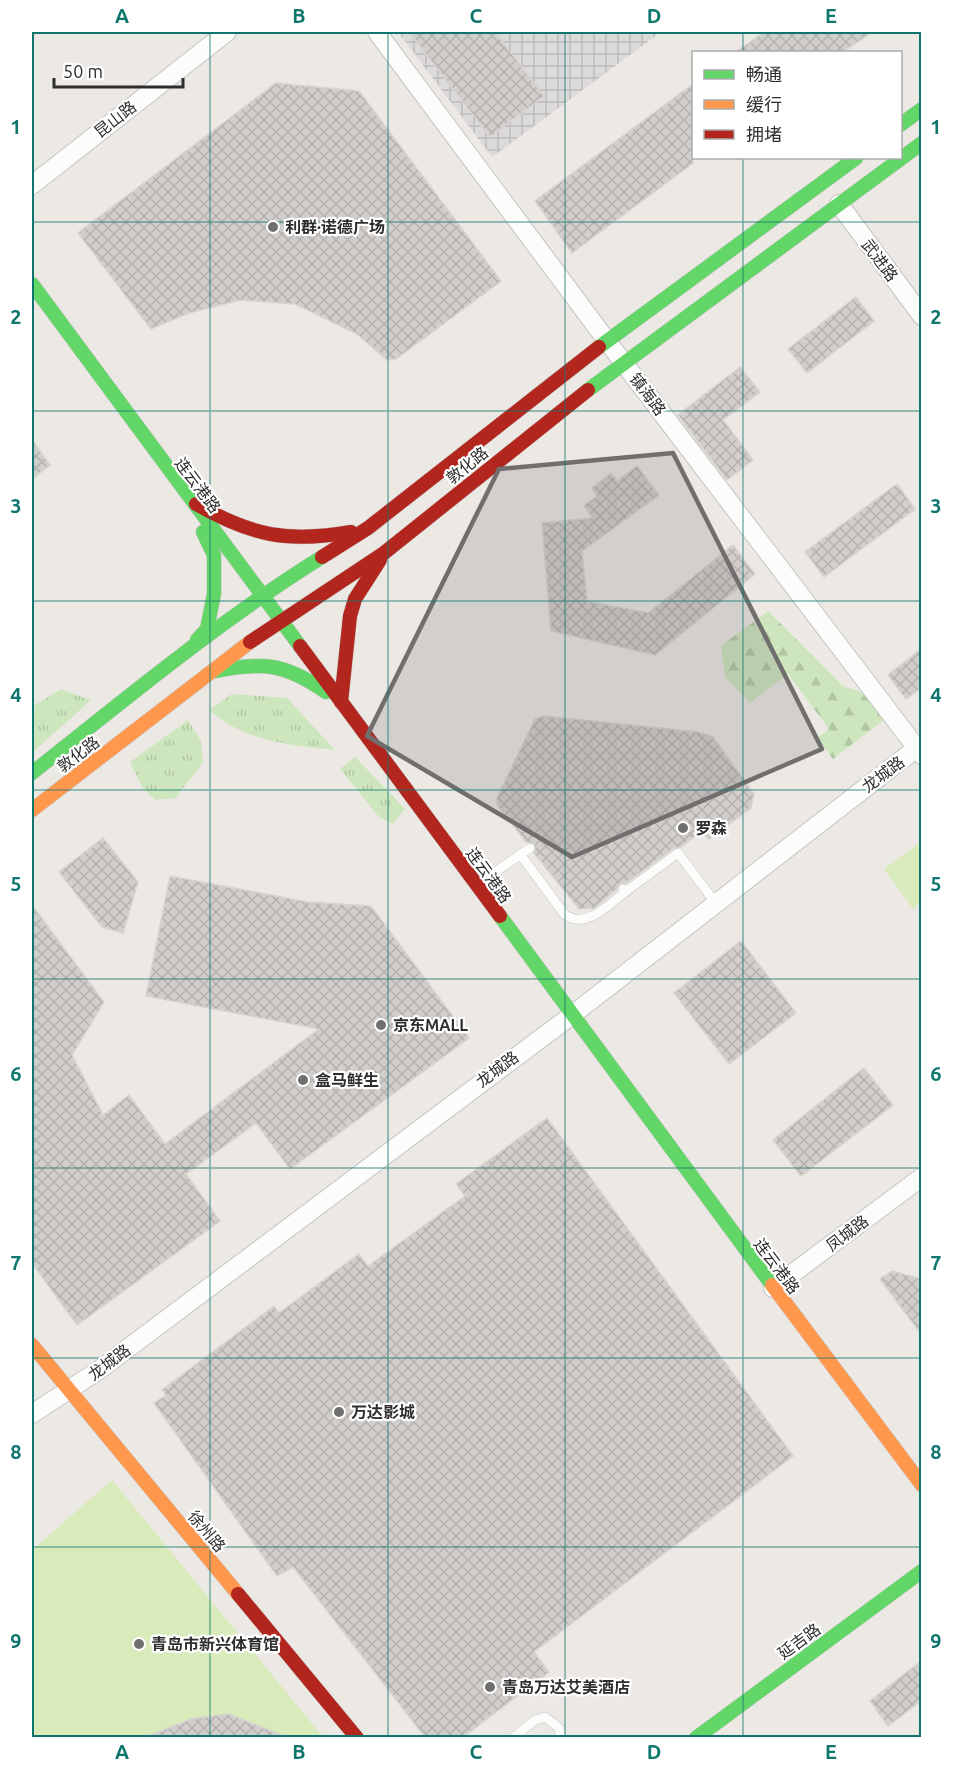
<svg xmlns="http://www.w3.org/2000/svg" width="953" height="1769" viewBox="0 0 953 1769" font-family="Ubuntu,'Noto Sans SC',sans-serif">
	<style>
		.industrial { fill: url(#industrial-grid) }
		.grass { fill: url(#grass-tufts) }
		.forest { fill: url(#forest-firs) }
		.pitch { fill: #d9eabb }
		.building { fill: url(#building-cross-hatch); stroke: #d7d4d0; stroke-width: 1.5 }
		.lines { fill: none; stroke-linecap: round; stroke-linejoin: round }
		.lane-casing { stroke: #c5c4c5; stroke-width: 10 }
		.street-casing { stroke: #c5c4c5; stroke-width: 20 }
		.fast-casing { stroke: #c5c4c5; stroke-width: 15 }
		.slow-casing { stroke: #c5c4c5; stroke-width: 15 }
		.jam-casing { stroke: #c5c4c5; stroke-width: 15 }
		.lane { stroke: #fcfcfb; stroke-width: 9 }
		.street { stroke: #fcfcfb; stroke-width: 18 }
		.fast { stroke: #63d668; stroke-width: 14 }
		.slow { stroke: #ff974d; stroke-width: 14 }
		.jam { stroke: #b3261e; stroke-width: 14 }
		.marked { fill: #706f6e; fill-opacity: 0.2; stroke: #706f6e; stroke-width: 4.5; stroke-linejoin: round }
		.grid { fill: none; stroke: #0f766e; stroke-width: 1.5; stroke-opacity: 0.55 }
		.poi-dot { fill: #706f6e; stroke: #fff; stroke-width: 2 }
		.labels { text-anchor: middle; stroke-width: 4.5; stroke-linejoin: round; paint-order: stroke }
		.street-label { font-size: 16px; fill: #2e2e2e; stroke: #fff }
		.poi-label { font-size: 16px; font-weight: bold; fill: #2e2e2e; stroke: #fff; text-anchor: start }
		.neatline { fill: none; stroke: #0f766e; stroke-width: 2 }
		.grid-label { font-size: 20px; text-anchor: middle; font-weight: bold; fill: #0f766e }
	</style>
	<defs>
		<pattern id="industrial-grid" width="8" height="8" patternUnits="userSpaceOnUse" patternTransform="scale(1.5)"><rect width="8" height="8" fill="#dcd9db"/><path d="M0 4h8M4 0v8" fill="none" stroke="#bdbbbc"/></pattern>
		<pattern id="grass-tufts" width="24" height="20" patternUnits="userSpaceOnUse" patternTransform="scale(1.5)"><rect width="24" height="20" fill="#cee6be"/><path d="M3 7l-1-3M5 7V3M7 7l1-3M15 17l-1-3M17 17v-4M19 17l1-3" fill="none" stroke="#b1c6a4"/></pattern>
		<pattern id="forest-firs" width="22" height="20" patternUnits="userSpaceOnUse" patternTransform="scale(1.5)"><rect width="22" height="20" fill="#cee6be"/><path d="M5 1l3.5 6h-7zM16 11l3.5 6h-7z" fill="#b1c6a4"/></pattern>
		<pattern id="building-cross-hatch" width="8" height="8" patternUnits="userSpaceOnUse" patternTransform="scale(1.5)"><rect width="8" height="8" fill="#d1cecb"/><path d="M0 0l8 8M0 8l8-8" fill="none" stroke="#b4b1af"/></pattern>
	</defs>
	<rect width="100%" height="100%" fill="#ece8e4"/>
	<polygon class="industrial" points="398,32 661,32 492,157"/>
	<g class="grass">
		<polygon points="61,689 91,700 32,753 32,707"/>
		<path d="M232,694L287,698L335,750C288,745 246,742 209,710Z"/>
		<polygon points="188,720 201,741 203,763 175,798 155,800 142,787 130,762"/>
		<polygon points="355,757 405,809 393,824 379,817 340,769"/>
	</g>
	<polygon class="forest" points="768,611 843,686 864,693 884,720 833,759 817,738 829,729 788,674 750,703 725,677 721,646"/>
	<g class="pitch">
		<polygon points="921,842 921,902 913,909 884,869"/>
		<polygon points="112,1480 323,1737 32,1738 32,1550"/>
	</g>
	<g class="building">
		<polygon points="409,32 495,32 544,96 490,137"/>
		<polygon points="764,32 872,32 843,52 736,52"/>
		<polygon points="276,83 359,91 501,281 396,359 387,360 357,334 295,304 241,300 189,313 151,329 78,233"/>
		<polygon points="693,84 693,163 572,253 535,201"/>
		<polygon points="856,297 874,321 807,373 788,349"/>
		<polygon points="740,367 760,392 723,420 753,460 727,480 678,415"/>
		<polygon points="32,440 50,465 32,479"/>
		<polygon points="637,466 659,495 582,551 587,601 648,613 733,545 755,574 655,655 551,631 542,523 593,518 584,506 597,496 592,488 611,473 617,481"/>
		<polygon points="897,484 915,509 824,577 805,552"/>
		<polygon points="921,649 921,688 906,699 888,675"/>
		<polygon points="544,716 698,732 713,737 754,794 751,808 709,839 701,832 681,847 674,848 626,883 619,884 616,890 594,908 579,909 534,853 535,844 526,842 497,805 497,798 535,719"/>
		<polygon points="103,838 138,882 123,933 102,927 59,872"/>
		<polygon points="170,876 308,902 371,906 469,1038 290,1169 256,1123 186,1174 220,1221 77,1325 32,1263 32,905 104,1002 72,1055 103,1115 129,1095 165,1144 319,1029 146,996"/>
		<polygon points="741,941 796,1013 729,1064 674,993"/>
		<polygon points="864,1068 893,1105 801,1176 773,1140"/>
		<polygon points="547,1118 793,1456 534,1652 549,1672 463,1737 425,1737 293,1567 277,1576 154,1403 166,1395 162,1390 274,1306 279,1313 359,1254 368,1266 465,1196 456,1184"/>
		<polygon points="892,1271 921,1279 921,1334 880,1279"/>
		<polygon points="921,1661 921,1701 888,1726 870,1701"/>
		<polygon points="228,1714 287,1737 146,1737 191,1719"/>
	</g>
	<g class="lines">
		<g class="lane-casing">
			<g id="lane">
				<path d="M520,854L565,915C587,929 608,905 625,892"/>
				<polyline points="478,884 530,848"/>
				<polyline points="623,889 625,892 678,853 715,902"/>
				<polyline points="513,1738 535,1720 545,1717 559,1728 561,1738"/>
			</g>
		</g>
		<g class="street-casing">
			<g id="street">
				<polyline points="377,32 607,341 922,755"/>
				<polyline points="32,185 227,32"/>
				<polyline points="839,204 922,316"/>
				<polyline points="773,1288 922,1177"/>
				<polyline points="32,1414 99,1370 572,1015 922,744"/>
			</g>
		</g>
		<g class="fast-casing">
			<g id="fast">
				<polyline points="900,125 922,109"/>
				<polyline points="32,284 300,646"/>
				<polyline points="599,347 856,158"/>
				<polyline points="588,390 922,143"/>
				<polyline points="197,640 207,629 214,594 214,555 203,532"/>
				<path d="M216,671C263,661 286,664 326,692"/>
				<path d="M32,773C127,698 219,621 322,557"/>
				<polyline points="500,916 772,1285"/>
				<polyline points="696,1738 922,1571"/>
			</g>
		</g>
		<g class="slow-casing">
			<g id="slow">
				<polyline points="32,810 250,642"/>
				<polyline points="772,1285 922,1485"/>
				<polyline points="32,1345 238,1594"/>
			</g>
		</g>
		<g class="jam-casing">
			<g id="jam">
				<path d="M196,504C252,536 288,543 351,532"/>
				<polyline points="322,557 368,528 599,347"/>
				<polyline points="250,642 384,553 588,390"/>
				<polyline points="300,646 500,916"/>
				<polyline points="341,702 350,616 355,599 380,560"/>
				<polyline points="238,1594 357,1738"/>
			</g>
		</g>
		<use href="#lane" class="lane"/>
		<use href="#street" class="street"/>
		<use href="#fast" class="fast"/>
		<use href="#slow" class="slow"/>
		<use href="#jam" class="jam"/>
	</g>
	<path class="marked" d="M673,453L822,749L572,857L367,736L499,469Z"/>
	<path class="grid" d="M210,32V1738M388,32V1738M565,32V1738M743,32V52M743,158V1738M32,222H922M32,411H922M32,601H922M32,790H922M32,979H922M32,1168H922M32,1358H922M32,1547H922"/>
	<g class="poi-dot">
		<circle cx="273" cy="227" r="6"/>
		<circle cx="683" cy="828" r="6"/>
		<circle cx="381" cy="1025" r="6"/>
		<circle cx="303" cy="1080" r="6"/>
		<circle cx="339" cy="1412" r="6"/>
		<circle cx="139" cy="1644" r="6"/>
		<circle cx="490" cy="1687" r="6"/>
	</g>
	<g class="labels">
		<g class="street-label">
			<text transform="translate(115 119) rotate(-38)" y="6">昆山路</text>
			<text transform="translate(880 260) rotate(53)" y="6">武进路</text>
			<text transform="translate(648 394) rotate(53)" y="6">镇海路</text>
			<text transform="translate(467 465) rotate(-39)" y="6">敦化路</text>
			<text transform="translate(198 485) rotate(53)" y="6">连云港路</text>
			<text transform="translate(78 754) rotate(-37)" y="6">敦化路</text>
			<text transform="translate(883 774) rotate(-37)" y="6">龙城路</text>
			<text transform="translate(489 875) rotate(54)" y="6">连云港路</text>
			<text transform="translate(497 1069) rotate(-37)" y="6">龙城路</text>
			<text transform="translate(847 1233) rotate(-37)" y="6">凤城路</text>
			<text transform="translate(777 1266) rotate(53)" y="6">连云港路</text>
			<text transform="translate(109 1362) rotate(-37)" y="6">龙城路</text>
			<text transform="translate(207 1531) rotate(50)" y="6">徐州路</text>
			<text transform="translate(799 1641) rotate(-36)" y="6">延吉路</text>
		</g>
		<g class="poi-label">
			<text x="285" y="233">利群·诺德广场</text>
			<text x="695" y="834">罗森</text>
			<text x="393" y="1031">京东MALL</text>
			<text x="315" y="1086">盒马鲜生</text>
			<text x="351" y="1418">万达影城</text>
			<text x="151" y="1650">青岛市新兴体育馆</text>
			<text x="502" y="1693">青岛万达艾美酒店</text>
		</g>
	</g>
	<rect width="953" height="1769" fill="none" stroke="#ffffff" stroke-width="66"/>
	<rect x="692" y="51" width="210" height="108" fill="#ffffff" stroke="#ababab" stroke-width="1.5"/>
	<rect x="704" y="70" width="30" height="9" fill="#63d668" stroke="#ababab" stroke-width="1.5"/>
	<text x="746" y="81" font-size="18" fill="#2e2e2e">畅通</text>
	<rect x="704" y="100" width="30" height="9" fill="#ff974d" stroke="#ababab" stroke-width="1.5"/>
	<text x="746" y="111" font-size="18" fill="#2e2e2e">缓行</text>
	<rect x="704" y="130" width="30" height="9" fill="#b3261e" stroke="#ababab" stroke-width="1.5"/>
	<text x="746" y="141" font-size="18" fill="#2e2e2e">拥堵</text>
	<path d="M54 78v9h129v-9" fill="none" stroke="#2e2e2e" stroke-width="3"/>
	<text x="63" y="78" font-size="18" fill="#2e2e2e" stroke="#ffffff" stroke-width="4.5" paint-order="stroke">50 m</text>
	<rect x="33" y="33" width="887" height="1703" class="neatline"/>
	<g class="grid-label">
		<text x="122" y="23">A</text>
		<text x="299" y="23">B</text>
		<text x="476" y="23">C</text>
		<text x="654" y="23">D</text>
		<text x="831" y="23">E</text>
		<text x="16" y="134">1</text>
		<text x="936" y="134">1</text>
		<text x="16" y="324">2</text>
		<text x="936" y="324">2</text>
		<text x="16" y="513">3</text>
		<text x="936" y="513">3</text>
		<text x="16" y="702">4</text>
		<text x="936" y="702">4</text>
		<text x="16" y="891">5</text>
		<text x="936" y="891">5</text>
		<text x="16" y="1081">6</text>
		<text x="936" y="1081">6</text>
		<text x="16" y="1270">7</text>
		<text x="936" y="1270">7</text>
		<text x="16" y="1459">8</text>
		<text x="936" y="1459">8</text>
		<text x="16" y="1648">9</text>
		<text x="936" y="1648">9</text>
		<text x="122" y="1759">A</text>
		<text x="299" y="1759">B</text>
		<text x="476" y="1759">C</text>
		<text x="654" y="1759">D</text>
		<text x="831" y="1759">E</text>
	</g>
</svg>
